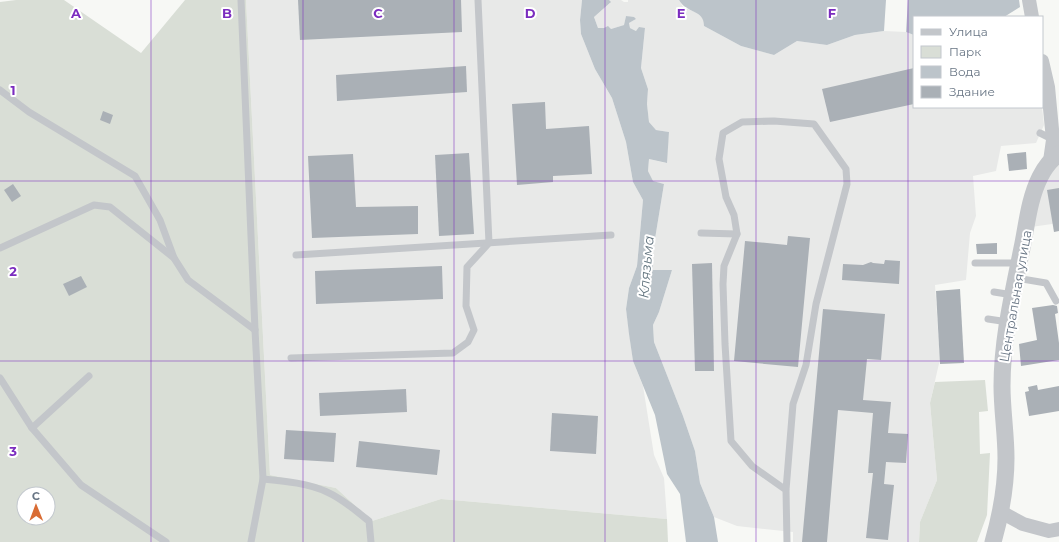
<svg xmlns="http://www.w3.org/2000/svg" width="1059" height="542" viewBox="0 0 1059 542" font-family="Montserrat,sans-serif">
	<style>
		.built { fill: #e8e9e8 }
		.green { fill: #d9ded6; fill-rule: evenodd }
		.water { fill: #bcc4ca }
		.building { fill: #aab0b6 }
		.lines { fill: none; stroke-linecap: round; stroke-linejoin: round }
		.service { stroke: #c3c6ca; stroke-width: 7 }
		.minor { stroke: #c3c6ca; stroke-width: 14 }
		.tertiary { stroke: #c3c6ca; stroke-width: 17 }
		.grid { fill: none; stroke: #7b2cbf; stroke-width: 1; stroke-opacity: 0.55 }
		.labels { text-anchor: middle; stroke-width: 4; stroke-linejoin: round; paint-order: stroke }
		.street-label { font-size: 13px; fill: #687584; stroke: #fff }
		.water-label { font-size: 14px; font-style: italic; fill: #647680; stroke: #fff }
		.grid-label { font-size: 13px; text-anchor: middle; font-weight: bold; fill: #7b2cbf; stroke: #fff; stroke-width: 4; stroke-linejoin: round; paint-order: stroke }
	</style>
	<rect width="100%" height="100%" fill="#f7f8f5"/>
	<g class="built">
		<polygon points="246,0 582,0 580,20 581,34 595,69 612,98 626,142 633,182 643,200 637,266 629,288 626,309 633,361 643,386 654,455 664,478 667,519 441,499 372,521 336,488 270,475"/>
		<polygon points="609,0 621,0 624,2 628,2 628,0 679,0 683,7 700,14 704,20 704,26 741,46 774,55 797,41 827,45 855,35 884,31 906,32 914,35 914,107 1042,107 1044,125 1036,143 1001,146 996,171 973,176 976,216 970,233 966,280 935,285 940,359 930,403 937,480 920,522 919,542 793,542 793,532 737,526 714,517 700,483 695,451 683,416 654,342 653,325 659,312 672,270 653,270 653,251 664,184 652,181 648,171 649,159 666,163 669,132 656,130 649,122 647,104 648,89 641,68 645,28 636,31 630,28 629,23 636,19 626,16 624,25 611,29 598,28 594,17 610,3"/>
		<polygon points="1059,163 1059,223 1031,227 1042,181"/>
	</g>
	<g class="green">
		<path d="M16,0H64L141,53L185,0H246L270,475L336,488L372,521L441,499L667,519L668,542H0V2ZM24,494H48V518H24Z"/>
		<polygon points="985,380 988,411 979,412 980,454 990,453 987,515 977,542 919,542 920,522 937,480 930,403 935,382"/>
	</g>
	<g class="water">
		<polygon points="582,0 609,0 611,2 594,17 598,28 604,28 608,26 611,29 624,25 626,16 634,17 636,19 629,23 630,28 636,31 639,27 645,28 641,68 648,89 647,104 649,122 656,130 669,132 667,163 649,159 648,171 653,181 664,184 653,251 653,270 672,270 659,312 653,325 654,342 683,416 695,451 700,483 714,517 718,542 686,542 680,494 667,474 655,415 633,361 629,334 626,309 629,288 637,266 643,200 633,182 626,142 612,98 595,69 581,34 580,20"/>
		<path d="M679,0H886L884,31L855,35L827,45L797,41L774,55L741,46L704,26C704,9 687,14 679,0Z"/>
		<polygon points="908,0 1019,0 1020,7 1004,17 914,17 914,35 906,32"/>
	</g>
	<g class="building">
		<polygon points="298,0 461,0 462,32 300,40"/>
		<polygon points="466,66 467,92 337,101 336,75"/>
		<polygon points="914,68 914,104 830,122 822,89"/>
		<polygon points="545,102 546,129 589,126 592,174 553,176 553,182 517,185 512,104"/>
		<polygon points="103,111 113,115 110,124 100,120"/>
		<polygon points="1026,152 1027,169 1009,171 1007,154"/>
		<polygon points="469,153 474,234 439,236 435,155"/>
		<polygon points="353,154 356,207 418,206 418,234 312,238 308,156"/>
		<polygon points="13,184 21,196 12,202 4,190"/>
		<polygon points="1059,188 1059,231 1054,232 1047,190"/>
		<polygon points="788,236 810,238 798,367 734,361 745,241 787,245"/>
		<polygon points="997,243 997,254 977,254 976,244"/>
		<polygon points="885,260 900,261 899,284 842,280 843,264 863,265 871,262 873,263 884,264"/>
		<polygon points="712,263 714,371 695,371 692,264"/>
		<polygon points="442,266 443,299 316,304 315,271"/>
		<polygon points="81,276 87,287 69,296 63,284"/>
		<polygon points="960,289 964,363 940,364 936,291"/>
		<polygon points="1053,305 1057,306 1058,313 1055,314 1059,343 1059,360 1021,366 1019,344 1037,340 1032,308"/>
		<polygon points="823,309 885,314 881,360 867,359 863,400 891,402 888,433 908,434 906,463 886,462 884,484 894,485 888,540 866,538 873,473 868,473 873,413 838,410 827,542 802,542"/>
		<polygon points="1037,385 1038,390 1059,386 1059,411 1029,416 1025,392 1029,391 1028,387"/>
		<polygon points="406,389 407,412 320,416 319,393"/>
		<polygon points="552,413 598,416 596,454 550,451"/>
		<polygon points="286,430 336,433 334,462 284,459"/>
		<polygon points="359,441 440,450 437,475 356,467"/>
	</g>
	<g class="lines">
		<g class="service">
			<polyline points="241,0 255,330 263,479 251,542"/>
			<polyline points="0,90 29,112 135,176 160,220 174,258"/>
			<polyline points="1040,133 1052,139"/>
			<polyline points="701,233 737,234"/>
			<polyline points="0,248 94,205 110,207 174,258 188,280 255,330"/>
			<polyline points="296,255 611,235"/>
			<polyline points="975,263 1019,263"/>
			<polyline points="1016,278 1046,283 1056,301"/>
			<polyline points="994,292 1013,295"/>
			<polyline points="988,319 1008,322"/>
			<polyline points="291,358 453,353 468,342 474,330 466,306 467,267 489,243 478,0"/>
			<polyline points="0,378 32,428 81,485 166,542"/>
			<polyline points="32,428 89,376"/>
			<path d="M263,479C284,481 308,483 327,492C343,499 356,511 369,521L371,542"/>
			<polyline points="786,490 752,466 731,441 725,344 723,284 724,266 737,234 734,215 726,197 719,159 723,133 742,122 774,121 814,124 846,169 847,184 816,304 806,365 793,404 786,490 787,542"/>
		</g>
		<g class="minor">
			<polyline points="1029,0 1032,17"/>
			<polyline points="1042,61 1048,87 1053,140 1050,161"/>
			<polyline points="1001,512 1023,524 1049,531 1059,529"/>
		</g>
		<path class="tertiary" d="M993,542C1001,514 1006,487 1006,458C1006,434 1002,410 1002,386C1002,339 1013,293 1022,248C1027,224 1029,199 1040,177C1045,167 1050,160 1059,154"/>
	</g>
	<path class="grid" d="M151,0V542M303,0V542M454,0V542M605,0V542M756,0V542M908,0V542M0,181H1059M0,361H1059"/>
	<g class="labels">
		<g class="street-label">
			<text transform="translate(1015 296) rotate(-80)" y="5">Центральная улица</text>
		</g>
		<g class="water-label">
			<text transform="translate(646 267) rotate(-85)" y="5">Клязьма</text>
		</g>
	</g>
	<g class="grid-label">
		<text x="76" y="18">A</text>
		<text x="227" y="18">B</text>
		<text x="378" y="18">C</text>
		<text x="530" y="18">D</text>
		<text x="681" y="18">E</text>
		<text x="832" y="18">F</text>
		<text x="13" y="95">1</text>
		<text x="13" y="276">2</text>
		<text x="13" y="456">3</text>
	</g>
	<rect x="913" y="16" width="130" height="92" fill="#ffffff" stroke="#c3c8ce"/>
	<rect x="921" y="29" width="20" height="6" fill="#c3c6ca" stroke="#c3c8ce"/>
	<text x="949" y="36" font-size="12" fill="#687584">Улица</text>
	<rect x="921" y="46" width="20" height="12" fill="#d9ded6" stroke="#c3c8ce"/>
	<text x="949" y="56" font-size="12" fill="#687584">Парк</text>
	<rect x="921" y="66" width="20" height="12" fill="#bcc4ca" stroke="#c3c8ce"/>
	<text x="949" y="76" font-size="12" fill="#687584">Вода</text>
	<rect x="921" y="86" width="20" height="12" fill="#aab0b6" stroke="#c3c8ce"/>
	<text x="949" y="96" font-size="12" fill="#687584">Здание</text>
	<g transform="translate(36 506) rotate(359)"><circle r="19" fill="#ffffff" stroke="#c3c8ce"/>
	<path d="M0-3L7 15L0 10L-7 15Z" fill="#d96c34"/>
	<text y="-6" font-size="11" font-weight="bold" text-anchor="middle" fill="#687584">С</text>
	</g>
</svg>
